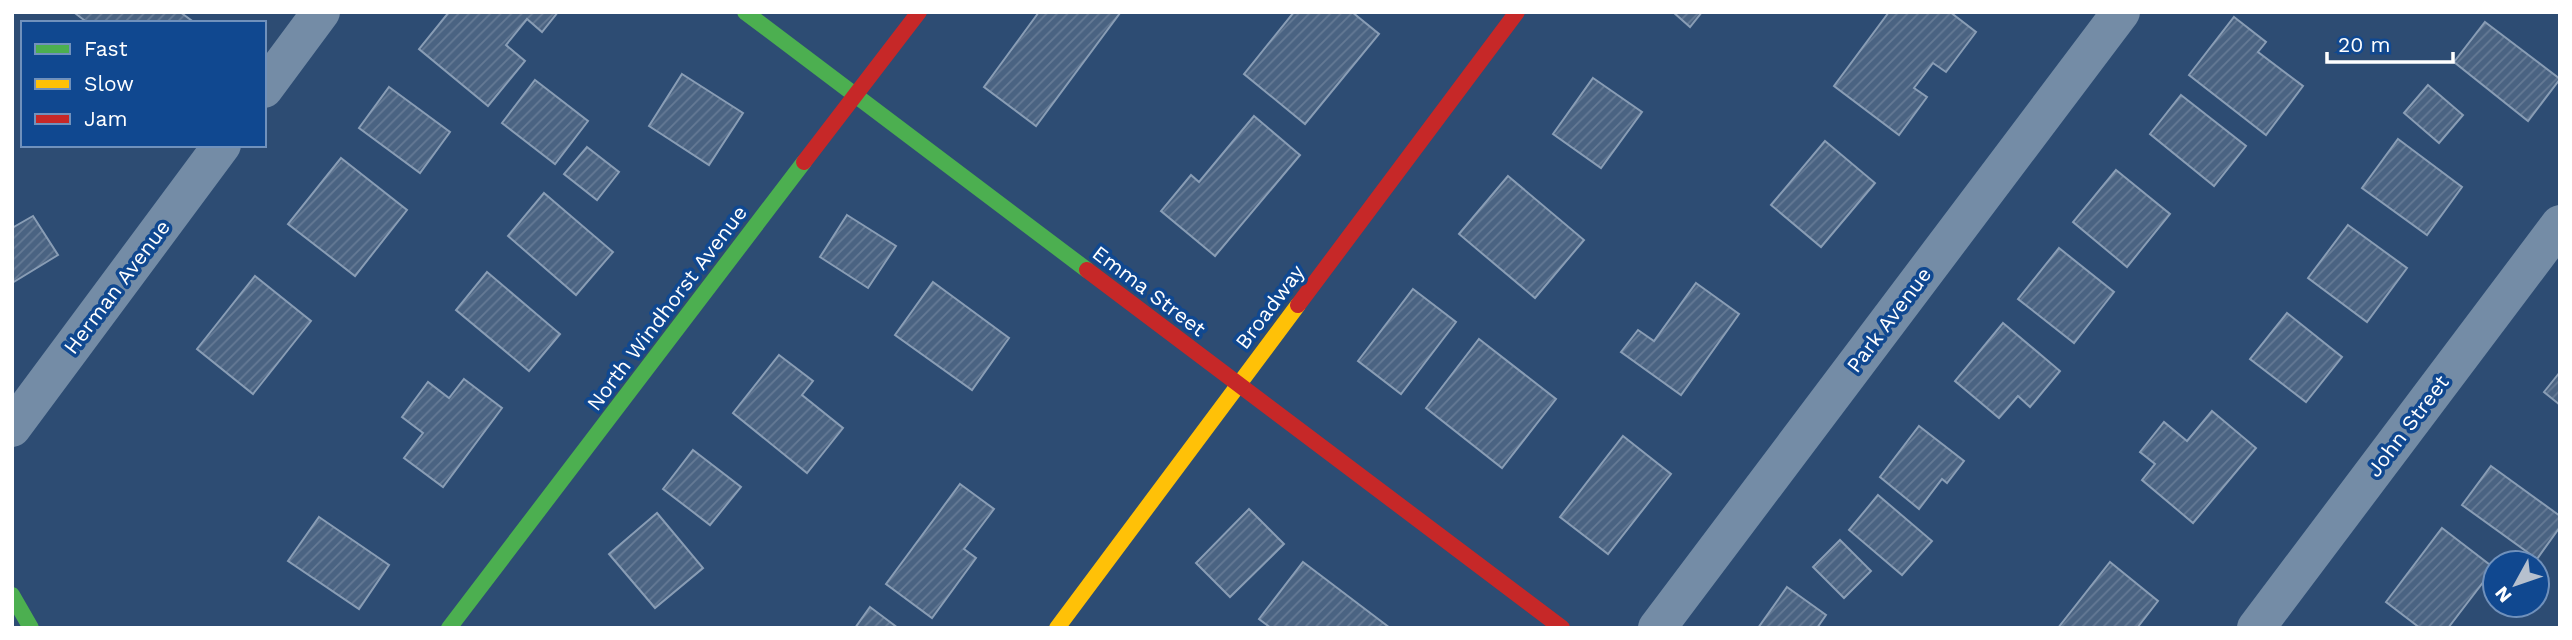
<svg xmlns="http://www.w3.org/2000/svg" width="2572" height="640" viewBox="0 0 2572 640" font-family="'Work Sans',sans-serif">
	<style>
		.building { fill: url(#building-hatch); stroke: #899db5; stroke-width: 2 }
		.lines { fill: none; stroke-linecap: round; stroke-linejoin: round }
		.street { stroke: #748ca6; stroke-width: 38 }
		.fast { stroke: #4caf50; stroke-width: 16 }
		.slow { stroke: #ffc107; stroke-width: 16 }
		.jam { stroke: #c62828; stroke-width: 16 }
		.labels { text-anchor: middle; stroke-width: 7; stroke-linejoin: round; paint-order: stroke }
		.street-label { font-size: 21px; fill: #fff; stroke: #104890 }
	</style>
	<defs>
		<pattern id="building-hatch" width="6" height="6" patternUnits="userSpaceOnUse" patternTransform="scale(1.75)"><rect width="6" height="6" fill="#4a6382"/><path d="M-1 1l2-2M0 6l6-6M5 7l2-2" fill="none" stroke="#657a95"/></pattern>
	</defs>
	<rect width="100%" height="100%" fill="#2d4c73"/>
	<g class="building">
		<polygon points="78,12 180,12 195,23 88,23 76,14"/>
		<polygon points="449,12 558,12 542,32 527,19 506,45 525,61 488,106 419,49"/>
		<polygon points="1039,12 1120,13 1036,126 984,87"/>
		<polygon points="1294,12 1352,12 1379,34 1305,124 1244,74"/>
		<polygon points="1673,12 1702,12 1690,27"/>
		<polygon points="1889,12 1950,12 1976,32 1946,72 1933,63 1914,88 1927,97 1899,135 1834,86"/>
		<polygon points="2234,17 2266,42 2258,52 2303,86 2266,135 2189,75"/>
		<polygon points="2485,22 2560,79 2528,121 2454,62"/>
		<polygon points="682,74 743,113 709,165 649,126"/>
		<polygon points="1593,78 1642,112 1601,168 1553,134"/>
		<polygon points="535,80 588,121 555,164 502,123"/>
		<polygon points="2428,85 2463,115 2439,143 2404,113"/>
		<polygon points="389,87 450,132 420,173 359,128"/>
		<polygon points="2181,95 2246,146 2214,186 2150,134"/>
		<polygon points="1254,116 1300,155 1215,256 1161,211 1191,175 1199,182"/>
		<polygon points="2398,139 2462,187 2427,235 2362,188"/>
		<polygon points="1825,141 1875,183 1821,247 1771,205"/>
		<polygon points="587,147 619,172 597,200 564,174"/>
		<polygon points="341,158 407,210 355,276 288,224"/>
		<polygon points="2116,170 2170,214 2127,267 2073,222"/>
		<polygon points="1508,176 1584,240 1535,298 1459,234"/>
		<polygon points="544,193 613,252 576,295 508,236"/>
		<polygon points="847,215 896,246 868,288 820,257"/>
		<polygon points="33,216 58,255 12,283 12,228"/>
		<polygon points="2348,225 2407,268 2367,322 2308,278"/>
		<polygon points="2059,248 2114,292 2074,343 2018,299"/>
		<polygon points="487,272 560,334 529,371 456,310"/>
		<polygon points="255,276 311,321 253,394 197,349"/>
		<polygon points="933,282 1009,338 972,390 895,335"/>
		<polygon points="1696,283 1739,314 1681,395 1621,352 1638,330 1654,341"/>
		<polygon points="1413,289 1456,322 1401,394 1358,361"/>
		<polygon points="2287,313 2342,357 2306,402 2250,359"/>
		<polygon points="2003,323 2060,371 2030,407 2018,396 1999,418 1955,381"/>
		<polygon points="1479,339 1556,399 1502,468 1426,408"/>
		<polygon points="779,355 813,381 802,395 843,428 807,473 733,413"/>
		<polygon points="2560,372 2560,405 2544,392"/>
		<polygon points="464,379 502,408 443,487 404,458 423,433 402,417 428,382 449,398"/>
		<polygon points="2212,411 2256,448 2193,523 2142,480 2155,464 2140,452 2164,422 2187,441"/>
		<polygon points="1919,426 1964,461 1947,483 1942,479 1919,509 1880,477"/>
		<polygon points="1623,436 1671,474 1608,554 1560,517"/>
		<polygon points="693,450 741,487 710,525 663,489"/>
		<polygon points="2491,466 2560,516 2560,527 2537,559 2462,505"/>
		<polygon points="960,484 994,509 964,549 976,558 932,618 886,584"/>
		<polygon points="1878,495 1932,541 1902,575 1849,530"/>
		<polygon points="1249,509 1284,544 1230,597 1196,563"/>
		<polygon points="657,513 703,568 655,608 609,554"/>
		<polygon points="319,517 389,565 359,609 288,561"/>
		<polygon points="2442,528 2494,568 2448,628 2420,628 2386,602"/>
		<polygon points="1840,540 1871,571 1844,598 1813,567"/>
		<polygon points="1303,562 1390,628 1271,628 1259,619"/>
		<polygon points="2110,562 2158,601 2137,628 2058,628"/>
		<polygon points="1787,587 1826,615 1817,628 1758,628"/>
		<polygon points="870,607 898,628 855,628"/>
	</g>
	<g class="lines">
		<g class="street">
			<polyline points="264,89 321,12"/>
			<polyline points="12,428 222,145"/>
			<polyline points="1657,628 2121,12"/>
			<polyline points="2256,628 2560,224"/>
		</g>
		<g class="fast">
			<polyline points="745,12 1087,270"/>
			<polyline points="12,595 31,628"/>
			<polyline points="449,628 804,162"/>
		</g>
		<polyline class="slow" points="1057,628 1298,305"/>
		<g class="jam">
			<polyline points="804,162 919,12"/>
			<polyline points="1087,270 1562,628"/>
			<polyline points="1298,305 1517,12"/>
		</g>
	</g>
	<g class="labels">
		<g class="street-label">
			<text transform="translate(117 287) rotate(-53)" y="7">Herman Avenue</text>
			<text transform="translate(1149 291) rotate(37)" y="7">Emma Street</text>
			<text transform="translate(1270 307) rotate(-53)" y="7">Broadway</text>
			<text transform="translate(667 308) rotate(-53)" y="7">North Windhorst Avenue</text>
			<text transform="translate(1889 320) rotate(-53)" y="7">Park Avenue</text>
			<text transform="translate(2408 426) rotate(-53)" y="7">John Street</text>
		</g>
	</g>
	<rect width="2572" height="640" fill="none" stroke="#ffffff" stroke-width="28"/>
	<rect x="21" y="21" width="245" height="126" fill="#104890" stroke="#7091bc" stroke-width="2"/>
	<rect x="35" y="44" width="35" height="10" fill="#4caf50" stroke="#7091bc" stroke-width="2"/>
	<text x="84" y="56" font-size="21" fill="#ffffff">Fast</text>
	<rect x="35" y="79" width="35" height="10" fill="#ffc107" stroke="#7091bc" stroke-width="2"/>
	<text x="84" y="91" font-size="21" fill="#ffffff">Slow</text>
	<rect x="35" y="114" width="35" height="10" fill="#c62828" stroke="#7091bc" stroke-width="2"/>
	<text x="84" y="126" font-size="21" fill="#ffffff">Jam</text>
	<g transform="translate(2516 584) rotate(230)"><circle r="33" fill="#104890" stroke="#7091bc" stroke-width="2"/>
	<path d="M0-5L12 26L0 18L-12 26Z" fill="#b6c0ce"/>
	<text y="-10" font-size="19" font-weight="bold" text-anchor="middle" fill="#ffffff">N</text>
	</g>
	<path d="M2327 52v10h126v-10" fill="none" stroke="#ffffff" stroke-width="3.5"/>
	<text x="2338" y="52" font-size="21" fill="#ffffff" stroke="#104890" stroke-width="5" paint-order="stroke">20 m</text>
</svg>
